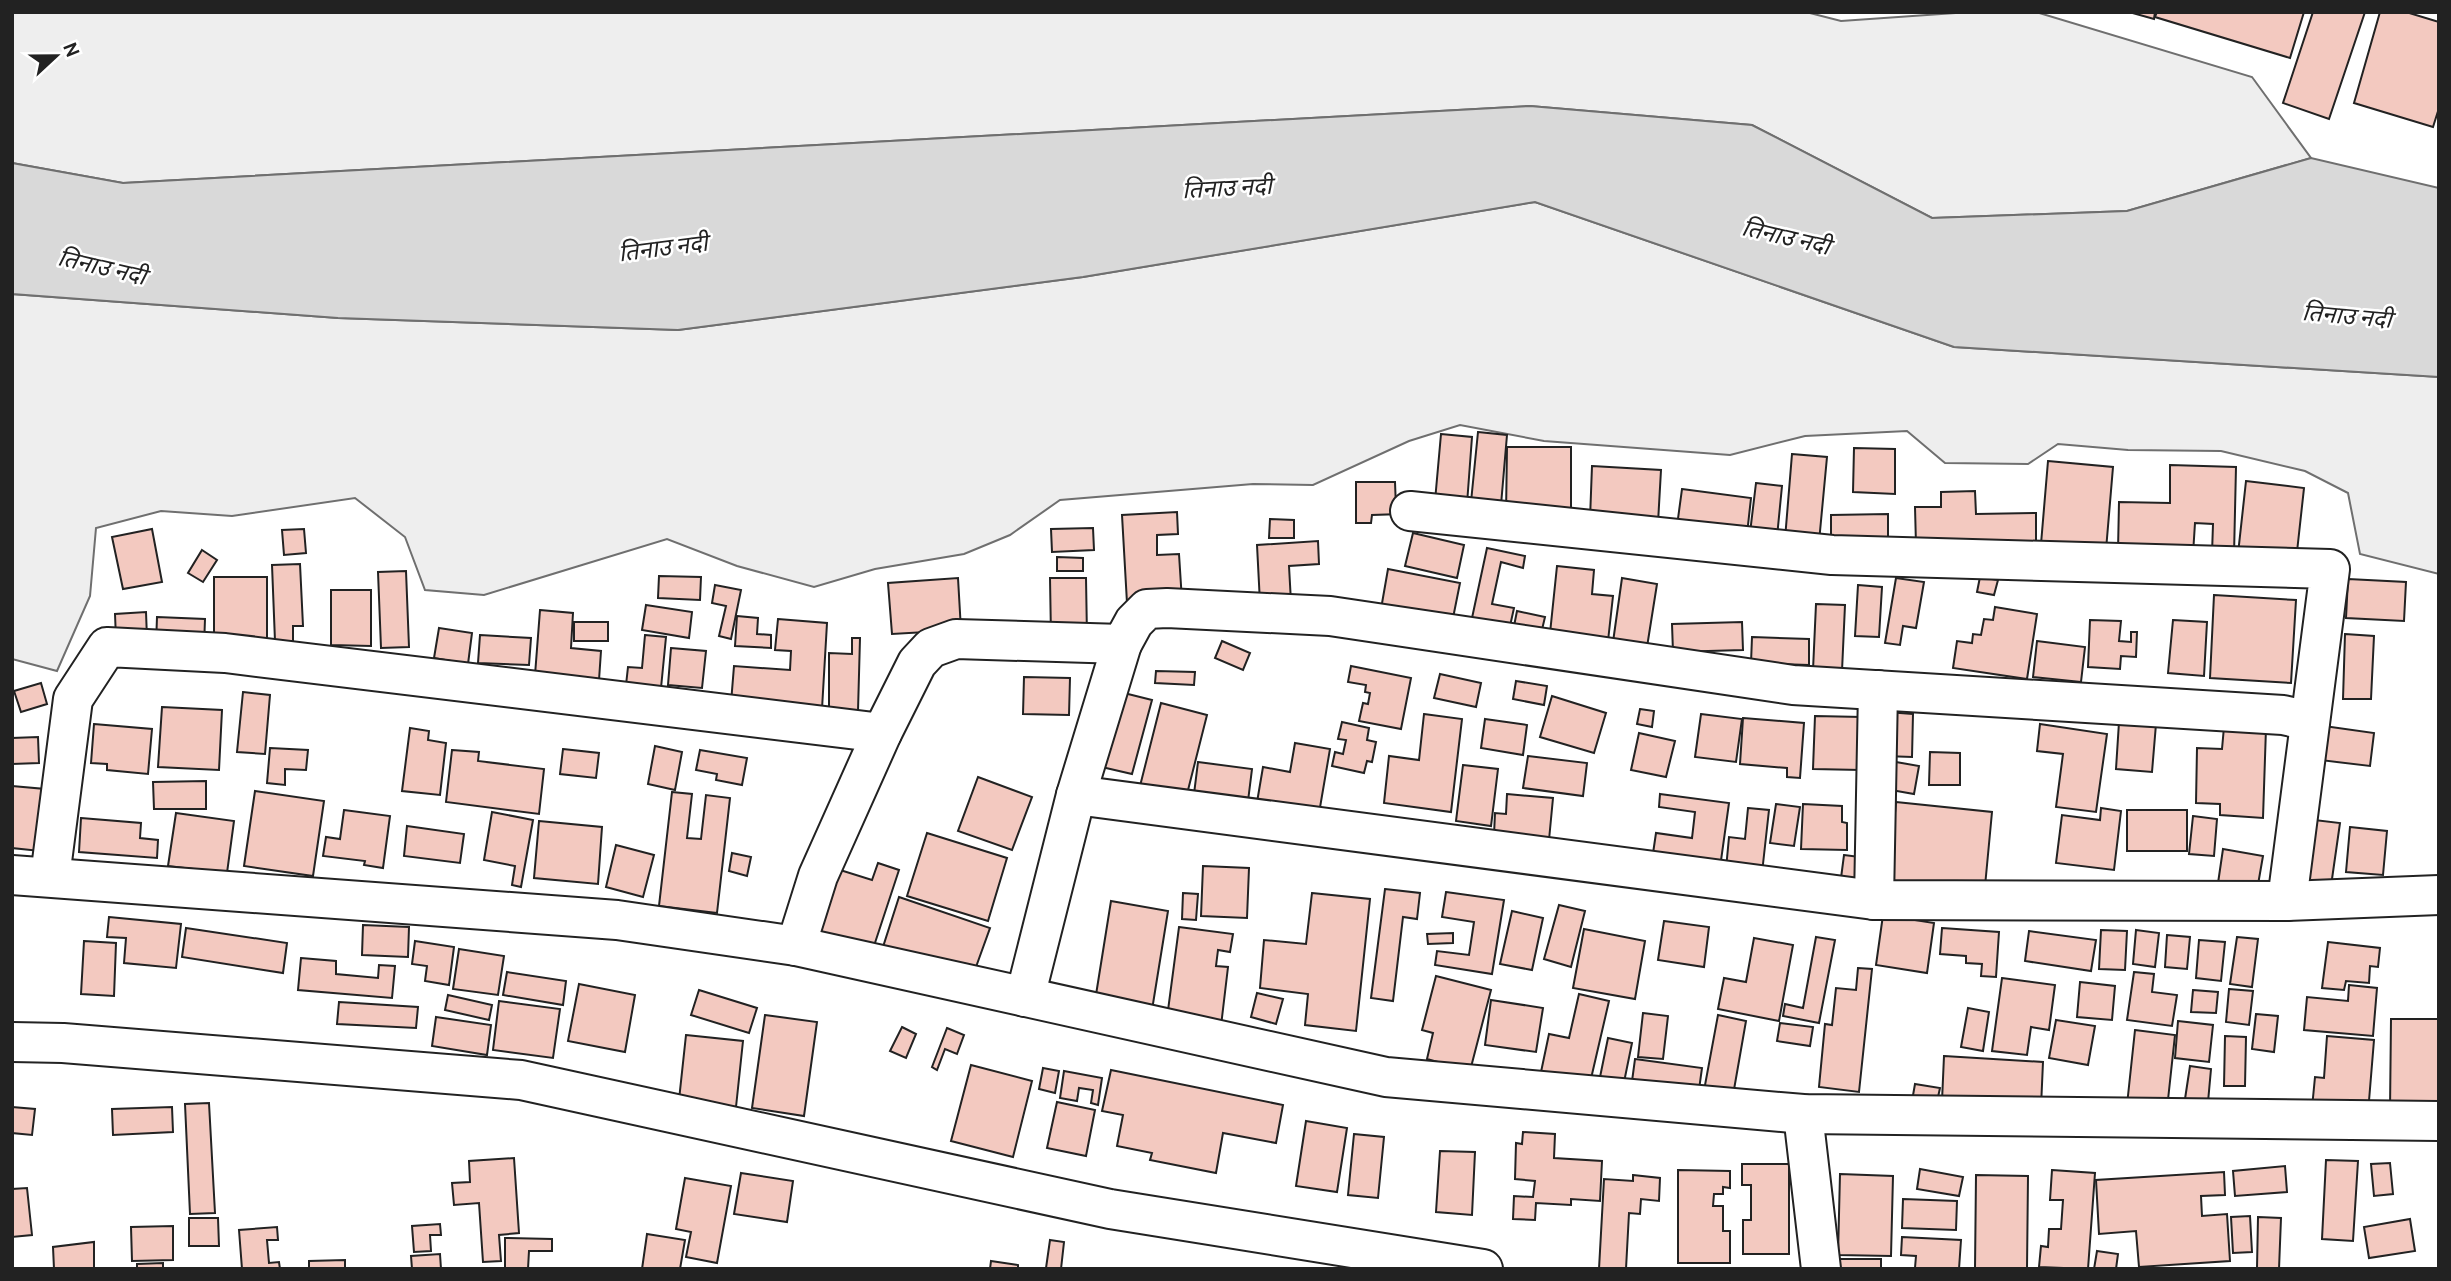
<svg xmlns="http://www.w3.org/2000/svg" width="2451" height="1281" viewBox="0 0 2451 1281" font-family="Cabin,'Noto Sans Devanagari',sans-serif">
	<style>
		.green { fill: #eee; stroke: #6f6f6f; stroke-width: 2 }
		.water { fill: #d9d9d9; stroke: #6f6f6f; stroke-width: 2 }
		.building { fill: #f3c9c0; stroke: #222; stroke-width: 2 }
		.lines { fill: none; stroke-linecap: round; stroke-linejoin: round }
		.minor-casing { stroke: #222; stroke-width: 42 }
		.secondary-casing { stroke: #222; stroke-width: 42 }
		.minor { stroke: #fff; stroke-width: 38 }
		.secondary { stroke: #fff; stroke-width: 38 }
		.labels { text-anchor: middle; stroke-width: 5; stroke-linejoin: round; paint-order: stroke }
		.water-label { font-size: 24px; font-style: italic; fill: #222; stroke: #fff }
	</style>
	<rect width="100%" height="100%" fill="#fff"/>
	<g class="green">
		<polygon points="12,12 1806,12 1841,21 1970,12 2036,12 2252,77 2311,158 2127,211 1932,218 1752,125 1530,106 123,183 12,163"/>
		<polygon points="1535,202 1954,347 2439,377 2439,574 2360,554 2348,493 2305,471 2221,451 2128,450 2058,444 2028,464 1945,463 1907,431 1805,436 1730,455 1544,441 1460,425 1409,441 1313,485 1253,484 1060,500 1010,535 964,554 875,569 814,587 737,566 667,539 484,595 425,590 405,537 355,498 232,516 161,511 96,528 90,596 57,671 12,659 12,294 338,318 678,330 1083,277"/>
	</g>
	<polygon class="water" points="1530,106 1752,125 1932,218 2127,211 2311,158 2439,188 2439,377 1954,347 1535,202 1083,277 678,330 338,318 12,294 12,163 123,183"/>
	<g class="building">
		<polygon points="2129,12 2155,12 2154,19"/>
		<polygon points="2157,12 2304,12 2290,58 2155,17"/>
		<polygon points="2313,12 2365,12 2329,119 2283,103"/>
		<polygon points="2380,12 2406,12 2439,22 2439,108 2433,127 2354,103"/>
		<polygon points="1478,432 1507,435 1501,505 1471,502"/>
		<polygon points="1441,434 1472,437 1467,504 1435,501"/>
		<polygon points="1507,447 1571,447 1571,515 1506,514"/>
		<polygon points="1854,448 1895,449 1895,494 1853,492"/>
		<polygon points="1792,454 1827,457 1819,542 1785,539"/>
		<polygon points="2048,461 2113,467 2106,550 2041,544"/>
		<polygon points="2170,465 2236,467 2234,555 2212,554 2213,524 2195,523 2193,554 2118,551 2119,502 2170,503"/>
		<polygon points="1592,466 1661,470 1658,523 1590,519"/>
		<polygon points="2246,481 2304,488 2296,561 2238,554"/>
		<polygon points="1356,482 1395,482 1396,508 1401,514 1372,515 1371,523 1356,523"/>
		<polygon points="1756,483 1782,486 1777,537 1750,533"/>
		<polygon points="1682,489 1751,498 1747,534 1677,526"/>
		<polygon points="1975,491 1976,514 2036,513 2036,544 1916,545 1915,507 1941,507 1941,492"/>
		<polygon points="1177,512 1178,534 1157,535 1157,555 1179,554 1182,601 1127,603 1122,515"/>
		<polygon points="1888,514 1888,542 1831,542 1831,515"/>
		<polygon points="1270,519 1294,520 1294,538 1269,538"/>
		<polygon points="1093,528 1094,550 1052,552 1051,529"/>
		<polygon points="152,529 162,582 123,589 112,537"/>
		<polygon points="304,529 306,553 284,555 282,530"/>
		<polygon points="1413,533 1464,545 1457,578 1405,566"/>
		<polygon points="1318,541 1319,564 1289,566 1291,602 1260,603 1257,545"/>
		<polygon points="1487,548 1525,556 1523,568 1501,562 1492,604 1514,608 1510,626 1472,618"/>
		<polygon points="202,550 217,560 203,582 188,573"/>
		<polygon points="1057,557 1083,558 1083,571 1057,571"/>
		<polygon points="300,564 303,626 293,626 293,641 275,641 272,565"/>
		<polygon points="1557,566 1594,570 1592,594 1613,596 1607,650 1549,643"/>
		<polygon points="1388,569 1460,583 1452,623 1381,609"/>
		<polygon points="406,571 409,647 381,648 378,572"/>
		<polygon points="659,576 701,577 700,600 658,598"/>
		<rect x="214" y="577" width="53" height="66"/>
		<polygon points="1980,577 1998,580 1994,595 1977,592"/>
		<polygon points="958,578 961,630 892,634 888,583"/>
		<polygon points="1050,578 1086,578 1087,637 1051,637"/>
		<polygon points="1622,578 1657,584 1647,647 1613,642"/>
		<polygon points="1896,578 1924,582 1916,628 1903,626 1900,645 1885,643"/>
		<polygon points="2348,579 2406,582 2404,621 2346,618"/>
		<polygon points="715,585 741,590 731,639 719,636 726,606 712,603"/>
		<polygon points="1858,585 1882,587 1879,637 1855,636"/>
		<polygon points="331,590 371,590 371,646 331,645"/>
		<polygon points="2214,595 2296,600 2291,683 2210,678"/>
		<polygon points="1816,604 1845,605 1842,671 1813,670"/>
		<polygon points="646,605 692,612 689,638 642,630"/>
		<polygon points="1995,607 2037,614 2027,679 1953,668 1957,641 1972,643 1973,634 1981,635 1984,619 1993,620"/>
		<polygon points="540,610 573,613 571,648 601,651 599,680 535,675"/>
		<polygon points="1517,611 1545,617 1540,638 1513,631"/>
		<polygon points="146,612 147,638 116,639 115,614"/>
		<polygon points="737,616 758,618 757,634 771,635 771,648 735,646"/>
		<polygon points="157,617 205,619 204,647 156,645"/>
		<polygon points="778,619 827,623 822,709 731,703 734,666 790,670 791,651 775,650"/>
		<polygon points="2090,620 2121,621 2119,641 2131,642 2131,632 2137,632 2136,657 2121,656 2120,669 2088,667"/>
		<polygon points="2173,620 2207,622 2204,676 2168,673"/>
		<rect x="574" y="622" width="34" height="19"/>
		<polygon points="1742,622 1743,650 1673,652 1672,624"/>
		<polygon points="439,628 472,633 468,664 434,658"/>
		<polygon points="2345,634 2374,636 2371,699 2343,699"/>
		<polygon points="480,635 531,638 529,665 478,663"/>
		<polygon points="645,635 666,637 661,688 626,685 628,667 642,668"/>
		<polygon points="1752,637 1809,639 1809,665 1751,663"/>
		<polygon points="852,638 860,638 858,711 829,711 829,653 852,654"/>
		<polygon points="1222,641 1250,653 1243,670 1215,658"/>
		<polygon points="2037,641 2085,647 2081,682 2033,677"/>
		<polygon points="671,648 706,651 702,688 668,685"/>
		<polygon points="1351,666 1411,678 1401,729 1359,721 1363,703 1368,704 1370,693 1365,692 1366,685 1348,682"/>
		<polygon points="1156,671 1195,672 1194,685 1155,683"/>
		<polygon points="1440,674 1481,683 1476,707 1434,698"/>
		<polygon points="1024,677 1070,678 1069,715 1023,714"/>
		<polygon points="1516,681 1547,686 1544,705 1513,699"/>
		<polygon points="41,683 47,704 21,712 14,691"/>
		<polygon points="1112,690 1152,700 1132,774 1093,765"/>
		<polygon points="243,692 270,695 265,754 237,752"/>
		<polygon points="1552,696 1606,713 1594,753 1540,737"/>
		<polygon points="1161,703 1207,715 1185,802 1139,790"/>
		<polygon points="162,707 222,710 219,770 158,767"/>
		<polygon points="1640,709 1654,711 1652,727 1637,724"/>
		<polygon points="1887,712 1913,714 1912,757 1885,756"/>
		<polygon points="1424,714 1462,719 1451,812 1384,803 1389,756 1419,760"/>
		<polygon points="1701,714 1742,719 1736,762 1695,757"/>
		<polygon points="1815,716 1862,717 1861,770 1813,769"/>
		<polygon points="1743,718 1804,723 1800,778 1787,777 1787,768 1740,764"/>
		<polygon points="1485,719 1527,725 1523,755 1481,748"/>
		<polygon points="1342,722 1369,728 1367,740 1376,742 1372,762 1367,761 1364,773 1332,766 1335,752 1343,754 1346,740 1338,739"/>
		<polygon points="2119,722 2156,724 2152,772 2116,769"/>
		<polygon points="94,724 152,729 148,774 107,770 107,764 91,763"/>
		<polygon points="2040,724 2107,734 2096,812 2056,807 2063,754 2037,751"/>
		<polygon points="2324,726 2374,733 2370,766 2320,760"/>
		<polygon points="2224,727 2266,728 2263,818 2220,815 2220,804 2196,803 2197,748 2222,749"/>
		<polygon points="410,728 429,731 428,740 446,743 440,795 402,791"/>
		<polygon points="1639,733 1675,741 1666,777 1631,770"/>
		<polygon points="38,737 39,763 12,764 12,738"/>
		<polygon points="1295,743 1330,749 1317,825 1255,814 1263,767 1290,772"/>
		<polygon points="655,746 682,752 675,790 648,784"/>
		<polygon points="270,748 308,750 306,770 285,769 285,785 267,783"/>
		<polygon points="563,749 599,753 596,778 560,774"/>
		<polygon points="452,750 479,752 478,761 544,769 539,814 446,802"/>
		<polygon points="700,750 747,758 742,785 716,780 717,774 696,770"/>
		<polygon points="1930,752 1960,753 1960,785 1929,785"/>
		<polygon points="1528,756 1587,763 1583,796 1523,788"/>
		<polygon points="1198,762 1252,769 1247,809 1193,802"/>
		<polygon points="1896,762 1919,766 1914,794 1891,790"/>
		<polygon points="1463,765 1498,769 1491,826 1456,821"/>
		<polygon points="978,777 1032,797 1012,850 958,831"/>
		<polygon points="206,781 206,809 154,809 153,782"/>
		<polygon points="12,786 45,789 40,851 12,848"/>
		<polygon points="255,791 324,801 313,876 244,866"/>
		<polygon points="672,792 692,794 687,838 701,839 706,795 730,798 717,913 659,906"/>
		<polygon points="1507,794 1553,798 1549,840 1494,835 1495,813 1506,814"/>
		<polygon points="1660,794 1729,803 1719,875 1651,867 1656,833 1692,838 1695,812 1659,807"/>
		<polygon points="1896,802 1992,812 1984,897 1888,888"/>
		<polygon points="1776,804 1800,807 1794,846 1770,843"/>
		<polygon points="1803,804 1842,806 1842,822 1847,823 1847,850 1801,849"/>
		<polygon points="1748,808 1769,810 1762,873 1726,869 1729,837 1745,839"/>
		<polygon points="2101,808 2121,811 2114,870 2056,863 2062,815 2100,820"/>
		<polygon points="344,810 390,816 383,868 364,865 365,861 323,856 326,837 340,839"/>
		<rect x="2127" y="810" width="60" height="41"/>
		<polygon points="492,812 533,820 521,887 512,885 515,866 484,860"/>
		<polygon points="176,813 234,821 227,873 168,866"/>
		<polygon points="2193,816 2217,819 2214,856 2189,854"/>
		<polygon points="81,818 141,823 140,838 158,840 157,858 79,852"/>
		<polygon points="2306,819 2340,823 2331,886 2298,881"/>
		<polygon points="539,821 602,827 598,884 534,878"/>
		<polygon points="407,826 464,834 460,863 404,856"/>
		<polygon points="2350,827 2387,831 2383,875 2346,872"/>
		<polygon points="927,833 1007,858 988,921 907,896"/>
		<polygon points="616,845 654,855 643,897 606,887"/>
		<polygon points="2223,849 2263,856 2256,896 2217,890"/>
		<polygon points="732,853 751,857 747,876 729,871"/>
		<polygon points="1844,855 1868,858 1864,882 1841,878"/>
		<polygon points="878,863 899,870 870,958 815,940 837,869 872,880"/>
		<polygon points="1203,866 1249,868 1247,918 1201,916"/>
		<polygon points="1385,889 1420,893 1417,919 1403,917 1393,1001 1371,998"/>
		<polygon points="1446,892 1504,900 1492,974 1435,965 1437,951 1469,955 1474,922 1442,917"/>
		<polygon points="1183,893 1198,894 1196,920 1182,919"/>
		<polygon points="1312,893 1370,899 1356,1031 1305,1025 1308,994 1260,988 1264,940 1306,944"/>
		<polygon points="899,897 990,928 972,978 883,947"/>
		<polygon points="1111,901 1168,911 1152,1010 1095,1001"/>
		<polygon points="1559,905 1585,911 1571,967 1544,959"/>
		<polygon points="1512,911 1543,918 1532,970 1500,964"/>
		<polygon points="1883,915 1934,923 1927,973 1876,965"/>
		<polygon points="109,917 181,924 176,968 124,963 126,938 107,937"/>
		<polygon points="1664,921 1709,927 1704,967 1658,960"/>
		<polygon points="363,925 409,927 408,957 362,955"/>
		<polygon points="1179,927 1233,934 1230,952 1218,950 1216,966 1228,967 1221,1026 1167,1018"/>
		<polygon points="186,928 287,943 283,973 182,957"/>
		<polygon points="1942,928 1999,932 1996,977 1981,976 1982,964 1966,963 1966,956 1940,954"/>
		<polygon points="1584,929 1645,941 1635,999 1573,988"/>
		<polygon points="2101,930 2127,931 2125,970 2099,969"/>
		<polygon points="2136,930 2159,933 2155,967 2133,964"/>
		<polygon points="2029,931 2096,940 2091,971 2025,961"/>
		<polygon points="1453,933 1453,943 1428,944 1427,934"/>
		<polygon points="2167,935 2190,937 2187,969 2165,967"/>
		<polygon points="1816,937 1835,940 1819,1023 1783,1016 1785,1004 1803,1008"/>
		<polygon points="2237,937 2258,939 2252,987 2230,984"/>
		<polygon points="1754,938 1793,945 1779,1021 1718,1009 1724,978 1746,982"/>
		<polygon points="2199,940 2225,942 2221,981 2196,978"/>
		<polygon points="84,941 116,943 114,996 81,994"/>
		<polygon points="415,941 454,947 449,985 425,981 427,966 412,964"/>
		<polygon points="2328,942 2380,948 2378,967 2370,966 2369,983 2346,981 2344,990 2322,988"/>
		<polygon points="459,949 504,956 498,995 453,989"/>
		<polygon points="301,958 336,961 336,974 378,978 379,965 395,966 392,998 298,990"/>
		<polygon points="1858,968 1872,969 1859,1092 1819,1087 1825,1024 1832,1025 1836,988 1856,990"/>
		<polygon points="507,972 566,981 563,1005 503,995"/>
		<polygon points="2134,972 2154,974 2152,992 2177,995 2172,1026 2127,1020"/>
		<polygon points="1436,976 1491,990 1470,1071 1427,1059 1433,1033 1422,1030"/>
		<polygon points="2002,978 2055,985 2049,1030 2031,1027 2027,1055 1992,1051"/>
		<polygon points="2080,982 2115,986 2112,1020 2077,1017"/>
		<polygon points="579,984 635,995 625,1052 568,1041"/>
		<polygon points="2349,985 2377,988 2373,1036 2304,1030 2307,997 2348,1001"/>
		<polygon points="2229,989 2253,991 2249,1025 2226,1022"/>
		<polygon points="699,990 757,1008 749,1033 691,1015"/>
		<polygon points="2193,990 2218,992 2216,1013 2191,1012"/>
		<polygon points="1257,993 1283,999 1276,1024 1251,1017"/>
		<polygon points="1579,994 1609,1001 1590,1083 1541,1072 1549,1034 1569,1038"/>
		<polygon points="448,995 492,1005 489,1020 445,1010"/>
		<polygon points="1491,1000 1543,1008 1536,1052 1485,1045"/>
		<polygon points="499,1001 560,1009 553,1058 493,1050"/>
		<polygon points="339,1002 418,1007 416,1028 337,1024"/>
		<polygon points="1968,1008 1989,1012 1983,1051 1961,1047"/>
		<polygon points="1643,1013 1668,1016 1663,1059 1638,1057"/>
		<polygon points="2256,1014 2278,1016 2274,1052 2252,1049"/>
		<polygon points="765,1015 817,1022 804,1116 752,1108"/>
		<polygon points="1718,1015 1746,1021 1732,1101 1703,1096"/>
		<polygon points="436,1017 491,1025 487,1055 432,1046"/>
		<polygon points="2391,1019 2439,1019 2438,1110 2390,1110"/>
		<polygon points="2056,1020 2095,1026 2088,1065 2049,1058"/>
		<polygon points="2178,1021 2213,1025 2209,1062 2175,1058"/>
		<polygon points="1780,1023 1813,1027 1810,1046 1777,1041"/>
		<polygon points="902,1027 916,1034 906,1058 890,1051"/>
		<polygon points="947,1028 964,1035 957,1054 945,1049 937,1070 932,1067"/>
		<polygon points="2135,1030 2175,1035 2167,1109 2127,1105"/>
		<polygon points="686,1035 743,1041 736,1107 679,1100"/>
		<polygon points="2225,1036 2246,1037 2245,1086 2224,1086"/>
		<polygon points="2327,1036 2374,1040 2368,1113 2312,1108 2315,1077 2324,1078"/>
		<polygon points="1608,1038 1632,1043 1623,1087 1599,1082"/>
		<polygon points="1944,1056 2043,1062 2041,1107 1942,1101"/>
		<polygon points="1635,1059 1702,1068 1697,1104 1630,1096"/>
		<polygon points="971,1065 1032,1081 1013,1157 951,1141"/>
		<polygon points="2190,1066 2211,1069 2208,1102 2185,1099"/>
		<polygon points="1043,1068 1059,1071 1055,1093 1039,1089"/>
		<polygon points="1111,1070 1283,1105 1276,1143 1223,1133 1216,1173 1150,1160 1152,1153 1117,1146 1123,1115 1102,1111"/>
		<polygon points="1064,1071 1102,1078 1098,1105 1091,1103 1093,1090 1079,1088 1077,1101 1060,1098"/>
		<polygon points="1915,1084 1940,1088 1936,1106 1912,1101"/>
		<polygon points="1057,1102 1095,1110 1086,1156 1047,1148"/>
		<polygon points="209,1103 215,1213 190,1214 185,1104"/>
		<polygon points="12,1107 35,1109 32,1135 12,1133"/>
		<polygon points="172,1107 173,1132 113,1135 112,1109"/>
		<polygon points="1306,1121 1347,1128 1337,1192 1296,1186"/>
		<polygon points="1523,1132 1555,1134 1554,1158 1602,1161 1600,1201 1571,1199 1571,1205 1536,1203 1535,1220 1513,1219 1514,1196 1533,1197 1535,1181 1515,1179 1516,1143 1522,1144"/>
		<polygon points="1354,1134 1384,1137 1378,1198 1348,1195"/>
		<polygon points="1440,1151 1475,1152 1472,1215 1436,1212"/>
		<polygon points="514,1158 519,1233 499,1235 501,1261 483,1262 479,1203 454,1205 452,1183 470,1182 469,1161"/>
		<polygon points="2326,1160 2358,1161 2353,1241 2322,1239"/>
		<polygon points="2390,1163 2393,1194 2374,1196 2371,1164"/>
		<polygon points="1742,1164 1789,1164 1789,1254 1743,1254 1743,1220 1751,1220 1751,1185 1742,1185"/>
		<polygon points="2285,1166 2287,1192 2235,1196 2233,1171"/>
		<polygon points="1920,1169 1963,1177 1959,1196 1917,1189"/>
		<polygon points="1678,1170 1730,1171 1730,1188 1723,1187 1723,1194 1714,1194 1713,1206 1723,1206 1723,1231 1730,1231 1730,1263 1678,1263"/>
		<polygon points="2052,1170 2095,1173 2088,1269 2039,1267 2041,1246 2048,1247 2049,1229 2061,1229 2063,1200 2050,1200"/>
		<polygon points="2224,1172 2225,1195 2201,1196 2202,1216 2227,1214 2230,1261 2139,1267 2136,1231 2099,1234 2096,1180"/>
		<polygon points="741,1173 793,1181 787,1222 734,1214"/>
		<polygon points="1840,1174 1893,1176 1891,1256 1838,1255"/>
		<polygon points="1633,1175 1660,1178 1659,1201 1641,1199 1640,1214 1629,1213 1626,1269 1599,1269 1604,1179 1633,1181"/>
		<polygon points="1976,1175 2028,1176 2027,1269 1975,1269"/>
		<polygon points="685,1178 731,1186 717,1263 686,1257 691,1232 676,1229"/>
		<polygon points="27,1188 32,1235 12,1237 12,1189"/>
		<polygon points="1903,1199 1957,1201 1956,1230 1902,1228"/>
		<polygon points="2250,1216 2252,1252 2233,1253 2231,1217"/>
		<polygon points="2258,1217 2281,1218 2279,1269 2257,1268"/>
		<polygon points="189,1218 218,1218 219,1246 189,1246"/>
		<polygon points="2410,1219 2415,1251 2369,1258 2364,1227"/>
		<polygon points="440,1224 441,1235 430,1235 431,1251 414,1252 412,1226"/>
		<polygon points="173,1226 173,1260 132,1261 131,1227"/>
		<polygon points="277,1227 278,1240 267,1240 269,1263 279,1262 280,1269 242,1269 239,1230"/>
		<polygon points="647,1234 685,1240 680,1269 642,1269"/>
		<polygon points="1902,1237 1961,1240 1959,1269 1915,1268 1916,1256 1901,1255"/>
		<polygon points="505,1238 552,1239 552,1251 529,1251 528,1269 505,1269"/>
		<polygon points="1050,1240 1064,1242 1061,1269 1046,1268"/>
		<polygon points="94,1242 94,1269 54,1269 53,1247"/>
		<polygon points="2097,1251 2118,1254 2116,1269 2094,1269"/>
		<polygon points="440,1254 441,1269 412,1269 411,1256"/>
		<rect x="1839" y="1259" width="42" height="10"/>
		<polygon points="345,1260 345,1269 309,1269 309,1261"/>
		<polygon points="991,1261 1018,1265 1018,1269 990,1269"/>
		<polygon points="163,1263 163,1269 137,1269 137,1264"/>
	</g>
	<g class="lines">
		<g class="minor-casing">
			<g id="minor">
				<polyline points="1410,511 1832,555 2330,569 2287,901"/>
				<polyline points="1076,795 1874,900 2287,901 2439,895"/>
				<polyline points="50,877 73,699 107,647 225,653 882,733"/>
				<polyline points="1874,900 1878,690"/>
				<polyline points="796,946 818,876 882,733 917,663 931,648 956,639 1122,644 1134,622 1147,609 1167,608 1330,616 1793,685 2283,715 2310,721"/>
				<polyline points="1025,997 1076,795 1122,644"/>
				<polyline points="12,1042 63,1043 521,1080 1110,1209 1483,1269"/>
				<polyline points="1803,1114 1821,1269"/>
			</g>
		</g>
		<g class="secondary-casing">
			<polyline id="secondary" points="12,875 617,920 796,946 1386,1077 1803,1114 2439,1121"/>
		</g>
		<use href="#minor" class="minor"/>
		<use href="#secondary" class="secondary"/>
	</g>
	<g class="labels">
		<g class="water-label">
			<text transform="translate(1227 188) rotate(-3)" y="8">तिनाउ नदी</text>
			<text transform="translate(1786 237) rotate(13)" y="8">तिनाउ नदी</text>
			<text transform="translate(663 248) rotate(-7)" y="8">तिनाउ नदी</text>
			<text transform="translate(102 267) rotate(13)" y="8">तिनाउ नदी</text>
			<text transform="translate(2347 316) rotate(5)" y="8">तिनाउ नदी</text>
		</g>
	</g>
	<rect width="2451" height="1281" fill="none" stroke="#222222" stroke-width="28"/>
	<g transform="translate(56 56) rotate(68)" stroke="#ffffff" stroke-width="5" paint-order="stroke">
	<path d="M0-5L12 26L0 18L-12 26Z" fill="#222222"/>
	<text y="-10" font-size="19" font-weight="bold" text-anchor="middle" fill="#222222">N</text>
	</g>
</svg>
